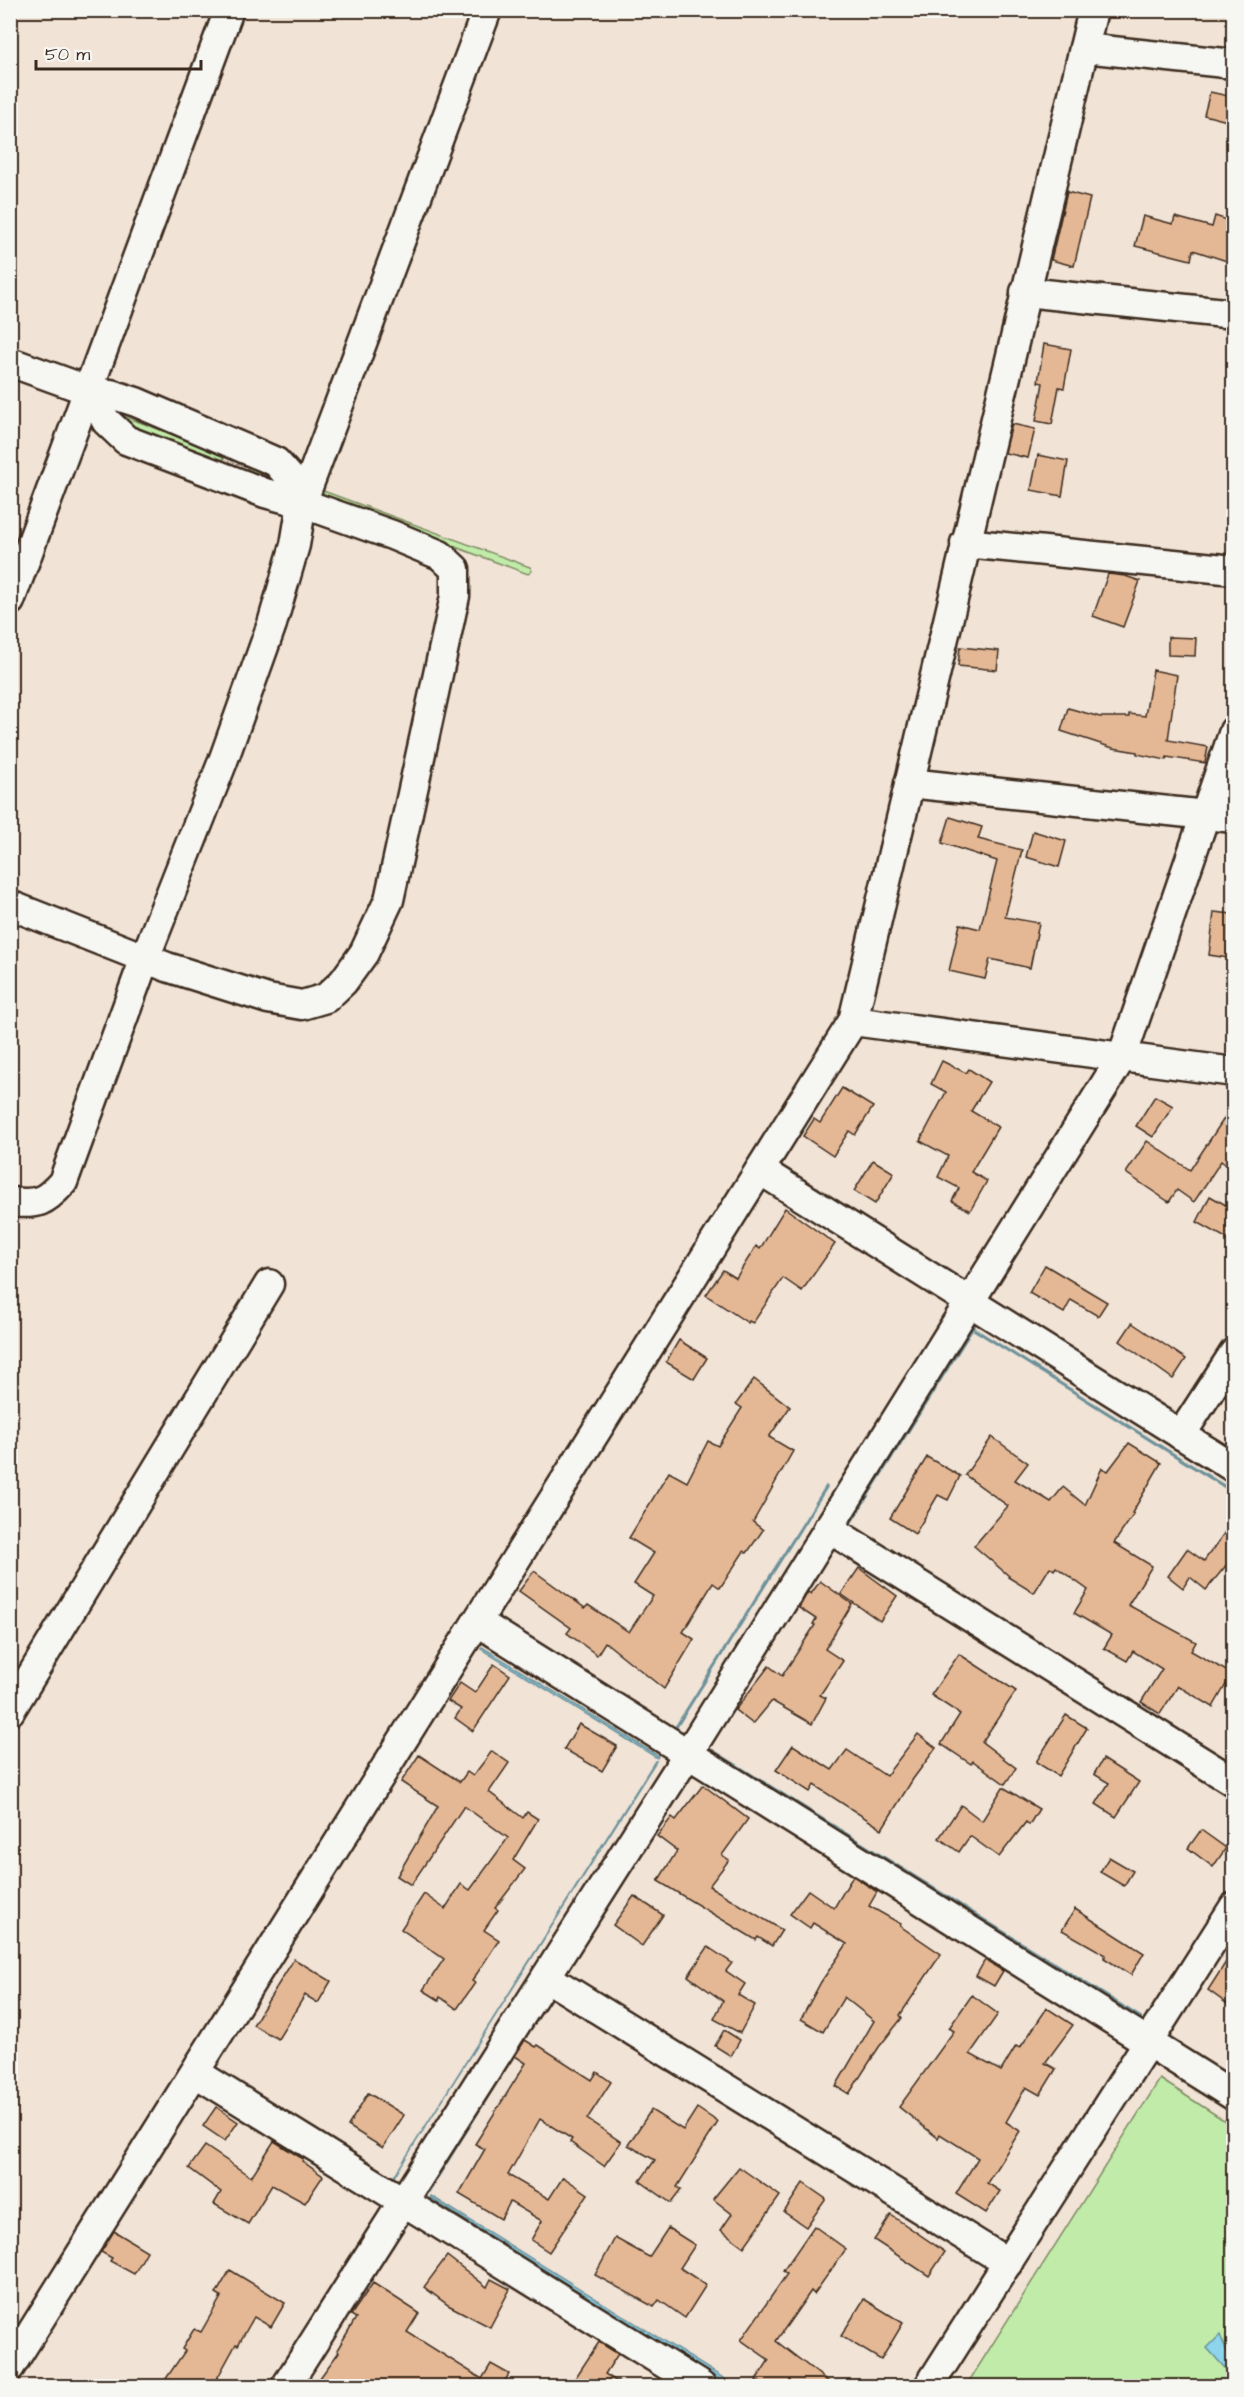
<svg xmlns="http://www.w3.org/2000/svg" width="1244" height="2397" viewBox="0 0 1244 2397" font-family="'Architects Daughter',sans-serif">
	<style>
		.green { fill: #c0eba8; stroke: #7e8a63; stroke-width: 1.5 }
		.water { fill: #8cd5ed; stroke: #6c919a; stroke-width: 1.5 }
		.building { fill: #e5b895; stroke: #3b2a1e; stroke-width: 1.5 }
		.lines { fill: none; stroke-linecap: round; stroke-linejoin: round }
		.minor-casing { stroke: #3b2a1e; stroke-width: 33 }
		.minor { stroke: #f6f6f2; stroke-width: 28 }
	</style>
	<rect width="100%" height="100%" fill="#f1e3d6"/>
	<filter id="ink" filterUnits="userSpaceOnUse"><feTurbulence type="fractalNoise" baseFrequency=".0167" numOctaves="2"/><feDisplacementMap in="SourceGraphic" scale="12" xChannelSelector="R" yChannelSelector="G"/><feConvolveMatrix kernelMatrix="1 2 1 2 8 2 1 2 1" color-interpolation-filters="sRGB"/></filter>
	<g filter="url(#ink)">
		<g class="green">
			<polygon points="104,409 223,453 224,459 220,460 102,416"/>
			<polygon points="250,464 530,567 532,571 528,574 248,470 247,465"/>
			<polygon points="1160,2079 1233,2126 1233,2386 966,2386"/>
		</g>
		<g class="water">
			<polygon points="974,1323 976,1324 850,1525 848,1523"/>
			<polygon points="975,1329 1233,1491 1233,1493 974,1330"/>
			<polygon points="826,1486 827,1487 675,1730 674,1729"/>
			<polygon points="482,1647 658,1756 657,1758 481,1649"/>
			<polygon points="713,1750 1141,2017 1141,2019 712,1752"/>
			<polygon points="655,1761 656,1761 393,2178"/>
			<polygon points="699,1775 1127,2044 1127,2047 697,1777"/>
			<polygon points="549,1997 550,1998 429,2192 427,2191"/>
			<polygon points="431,2196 736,2386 730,2386 430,2198"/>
			<polygon points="1220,2335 1228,2354 1233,2358 1233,2377 1207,2348"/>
		</g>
		<g class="building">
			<polygon points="1210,92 1233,97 1231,122 1204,115"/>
			<polygon points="1067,192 1090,198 1074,266 1051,260"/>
			<polygon points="1143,216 1173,224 1175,217 1212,227 1215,216 1233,222 1233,263 1193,250 1191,260 1135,246"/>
			<polygon points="1044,344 1071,349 1064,388 1059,387 1052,424 1036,421 1043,383 1038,382"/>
			<polygon points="1012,424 1035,429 1028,458 1005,453"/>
			<polygon points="1038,455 1068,461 1062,496 1031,490"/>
			<polygon points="1108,574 1125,576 1140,581 1123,627 1093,616"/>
			<polygon points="1168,637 1196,638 1195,656 1168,655"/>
			<polygon points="960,647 999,651 997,670 958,666"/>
			<polygon points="1153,670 1177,675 1168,740 1208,747 1205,763 1167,757 1166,760 1137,754 1137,752 1113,748 1061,731 1068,708 1100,717 1129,717 1129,714 1145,716"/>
			<polygon points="950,817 982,827 978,839 1022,850 1005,917 1039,923 1030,968 990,959 985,979 949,971 960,924 980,929 997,861 942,843"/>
			<polygon points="1033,831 1066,841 1059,867 1026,857"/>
			<polygon points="1214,912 1232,914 1228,958 1209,955"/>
			<polygon points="942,1061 966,1073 969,1069 989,1082 971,1111 998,1127 971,1172 987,1181 970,1211 952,1201 959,1188 938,1177 948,1156 920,1141 946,1092 931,1084"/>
			<polygon points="842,1088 873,1107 855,1135 849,1131 833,1156 803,1136 814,1119 820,1123"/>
			<polygon points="1155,1096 1173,1106 1153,1137 1136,1126"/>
			<polygon points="1233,1105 1233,1170 1221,1161 1194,1202 1177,1190 1169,1202 1126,1173 1147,1141 1190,1170"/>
			<polygon points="873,1160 894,1173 875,1204 854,1191"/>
			<polygon points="1210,1196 1233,1209 1233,1242 1197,1222"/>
			<polygon points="785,1208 835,1244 802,1291 783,1278 753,1323 749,1321 748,1323 706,1295 723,1270 736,1278 756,1246 760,1249"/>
			<polygon points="1045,1265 1107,1302 1098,1316 1071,1300 1064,1313 1029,1293"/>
			<polygon points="1132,1323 1186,1359 1173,1379 1120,1341"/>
			<polygon points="679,1340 707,1358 694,1379 666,1362"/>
			<polygon points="754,1379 790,1407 769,1437 793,1451 753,1522 763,1530 747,1553 744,1551 720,1588 713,1583 683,1632 694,1639 664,1689 605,1642 597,1655 567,1633 571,1628 519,1591 534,1571 585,1608 588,1605 629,1632 653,1596 634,1584 654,1553 629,1538 669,1472 687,1482 708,1441 718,1446 742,1408 736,1404"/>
			<polygon points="992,1437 1028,1463 1015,1480 1051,1502 1063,1487 1085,1505 1102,1468 1108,1471 1129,1443 1161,1463 1132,1513 1134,1514 1114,1543 1152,1566 1128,1605 1196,1642 1191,1651 1232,1674 1213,1707 1178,1686 1160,1714 1141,1702 1162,1669 1133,1651 1127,1661 1104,1648 1112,1635 1074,1613 1088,1590 1056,1567 1054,1570 1050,1567 1034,1593 1008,1577 1009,1576 974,1546 1008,1506 965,1475"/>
			<polygon points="927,1457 960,1476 948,1500 938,1495 915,1534 890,1518"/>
			<polygon points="1233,1521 1233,1557 1206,1590 1190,1577 1183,1588 1168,1576 1187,1549 1204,1561"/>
			<polygon points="859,1568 897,1596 880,1621 841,1594"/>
			<polygon points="820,1581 852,1604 825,1649 843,1661 820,1695 826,1698 812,1724 772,1701 753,1724 735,1710 769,1666 782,1676 815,1625 813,1624 816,1619 799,1608 808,1592 811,1594"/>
			<polygon points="959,1654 1016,1691 982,1742 1016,1768 1005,1784 973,1761 971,1764 941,1744 960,1714 931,1695"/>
			<polygon points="494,1664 510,1675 473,1731 455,1718 461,1709 448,1701 460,1683 475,1693"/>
			<polygon points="1066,1715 1087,1728 1058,1776 1036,1762"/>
			<polygon points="579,1724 617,1746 602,1771 564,1749"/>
			<polygon points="918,1734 936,1748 913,1779 882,1829 814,1785 810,1792 776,1770 793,1745 832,1770 847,1750 886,1776"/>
			<polygon points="492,1751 509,1763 489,1792 523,1818 527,1812 538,1819 513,1860 525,1869 495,1908 498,1910 484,1930 499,1940 472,1981 475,1983 457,2009 440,1997 439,2000 423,1990 444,1959 401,1929 424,1894 445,1909 461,1884 470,1890 508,1838 464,1806 411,1885 397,1876 438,1806 401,1782 419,1755 460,1782 467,1772 473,1776"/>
			<polygon points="1103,1759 1139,1782 1116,1817 1096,1804 1109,1783 1094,1774"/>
			<polygon points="703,1785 748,1819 722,1855 729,1860 709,1886 782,1930 772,1946 758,1937 756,1940 658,1881 677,1851 657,1836 672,1817 676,1820"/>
			<polygon points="1003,1787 1039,1809 1029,1825 1026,1822 999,1857 970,1836 959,1852 939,1838 961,1805 982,1821"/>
			<polygon points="1201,1830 1226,1848 1213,1867 1188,1848"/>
			<polygon points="1109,1857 1133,1871 1124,1886 1100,1872"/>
			<polygon points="853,1876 877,1892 869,1906 901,1924 900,1926 941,1954 900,2015 902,2018 879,2047 849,2094 836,2086 874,2021 844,1997 823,2032 801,2019 821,1982 847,1944 813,1923 810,1928 790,1914 808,1890 834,1908"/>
			<polygon points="634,1896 663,1915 642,1946 613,1925"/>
			<polygon points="1075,1909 1144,1953 1131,1975 1104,1958 1106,1955 1062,1930"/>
			<polygon points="708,1947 732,1963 726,1971 745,1984 738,1995 755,2005 740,2033 714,2019 723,2001 688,1976"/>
			<polygon points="1233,1951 1233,2008 1208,1990"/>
			<polygon points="294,1959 331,1981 318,2003 305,1995 278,2039 253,2025"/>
			<polygon points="985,1960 1003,1971 994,1986 976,1976"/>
			<polygon points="972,1995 998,2014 970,2054 1001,2071 1016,2046 1020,2048 1047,2008 1073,2025 1045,2063 1056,2069 1040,2095 1026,2087 1006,2122 1020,2131 987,2183 1000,2191 986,2213 956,2194 978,2158 940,2134 938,2138 899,2107 954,2031 949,2028"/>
			<polygon points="724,2030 740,2040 731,2056 715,2046"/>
			<polygon points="525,2040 536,2047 538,2045 592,2080 597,2072 611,2082 587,2119 621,2142 604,2166 570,2142 572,2139 540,2119 508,2175 549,2199 563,2177 588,2194 549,2252 531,2240 542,2221 510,2202 501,2219 459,2194 485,2149 475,2144 526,2063 515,2056"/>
			<polygon points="368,2093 404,2115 383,2148 348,2126"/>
			<polygon points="216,2107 238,2122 225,2141 203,2126"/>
			<polygon points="697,2108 718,2122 677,2187 681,2190 671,2203 640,2181 655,2160 628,2145 651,2110 683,2130"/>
			<polygon points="274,2141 303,2159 302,2161 323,2176 305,2203 272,2185 248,2224 214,2204 221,2192 189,2168 205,2146 251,2177"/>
			<polygon points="739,2167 780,2196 744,2247 721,2230 732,2214 713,2199"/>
			<polygon points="803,2183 826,2199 806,2227 784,2212"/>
			<polygon points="891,2215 945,2252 929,2276 874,2240"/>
			<polygon points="814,2226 846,2249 814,2294 811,2291 776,2341 834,2386 765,2386 756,2380 769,2360 741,2340 787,2274 783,2271"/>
			<polygon points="668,2228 695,2245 680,2268 706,2285 685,2318 659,2300 654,2307 595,2275 615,2238 649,2257"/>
			<polygon points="114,2231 147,2251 134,2274 110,2261 112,2258 101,2252"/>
			<polygon points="447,2256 487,2287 491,2279 510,2289 490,2327 448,2305 424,2287"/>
			<polygon points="230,2270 285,2303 271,2327 254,2317 238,2345 236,2344 213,2386 161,2386 185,2351 182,2349 194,2329 201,2332 221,2297 216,2294"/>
			<polygon points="373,2283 419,2313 407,2332 482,2379 491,2364 509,2374 502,2386 314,2386 339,2352 337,2350 356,2318 351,2315"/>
			<polygon points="864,2299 903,2323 881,2360 841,2336"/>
			<polygon points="599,2342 618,2354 605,2374 624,2386 570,2386"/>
		</g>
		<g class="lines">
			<g class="minor-casing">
				<g id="minor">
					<polyline points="1084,48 1234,64"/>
					<polyline points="1025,292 1234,314"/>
					<path d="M10,362L90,391L111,394L136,402L276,462L293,481L302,503L295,545L272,624L223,761L145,958L63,1182C45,1202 38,1205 10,1202"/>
					<polyline points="302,503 487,10"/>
					<polyline points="965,543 1234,570"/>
					<polyline points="10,601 229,10"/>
					<polyline points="909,783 1234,818"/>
					<polyline points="10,905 167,967 268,999 302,1005 326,998 343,982 364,953 389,900 455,596 455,569 440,555 392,535 302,503 265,493 126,440 106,421 90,391"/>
					<polyline points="853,1021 1234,1072"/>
					<polyline points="760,1170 1234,1468"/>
					<polyline points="1181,1435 1234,1353"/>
					<polyline points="828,1528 1234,1782"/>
					<polyline points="478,1622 1234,2096"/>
					<polyline points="10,1711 269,1284"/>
					<polyline points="546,1977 1008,2263"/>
					<polyline points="196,2073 701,2386"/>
					<polyline points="10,2367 853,1021 1093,10"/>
					<polyline points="286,2386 701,1733 1122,1057 1234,731"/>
					<polyline points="929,2386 1234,1907"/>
				</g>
			</g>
			<use href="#minor" class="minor"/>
		</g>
	</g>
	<rect width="1244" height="2397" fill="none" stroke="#f6f6f2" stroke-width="36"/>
	<rect x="18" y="18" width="1208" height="2361" fill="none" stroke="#3b2a1e" stroke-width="2" filter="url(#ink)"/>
	<path d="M36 60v9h165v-9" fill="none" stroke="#3b2a1e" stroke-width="3"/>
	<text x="45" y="60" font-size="18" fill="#3b2a1e" stroke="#f6f6f2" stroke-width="4.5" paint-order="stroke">50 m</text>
</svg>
